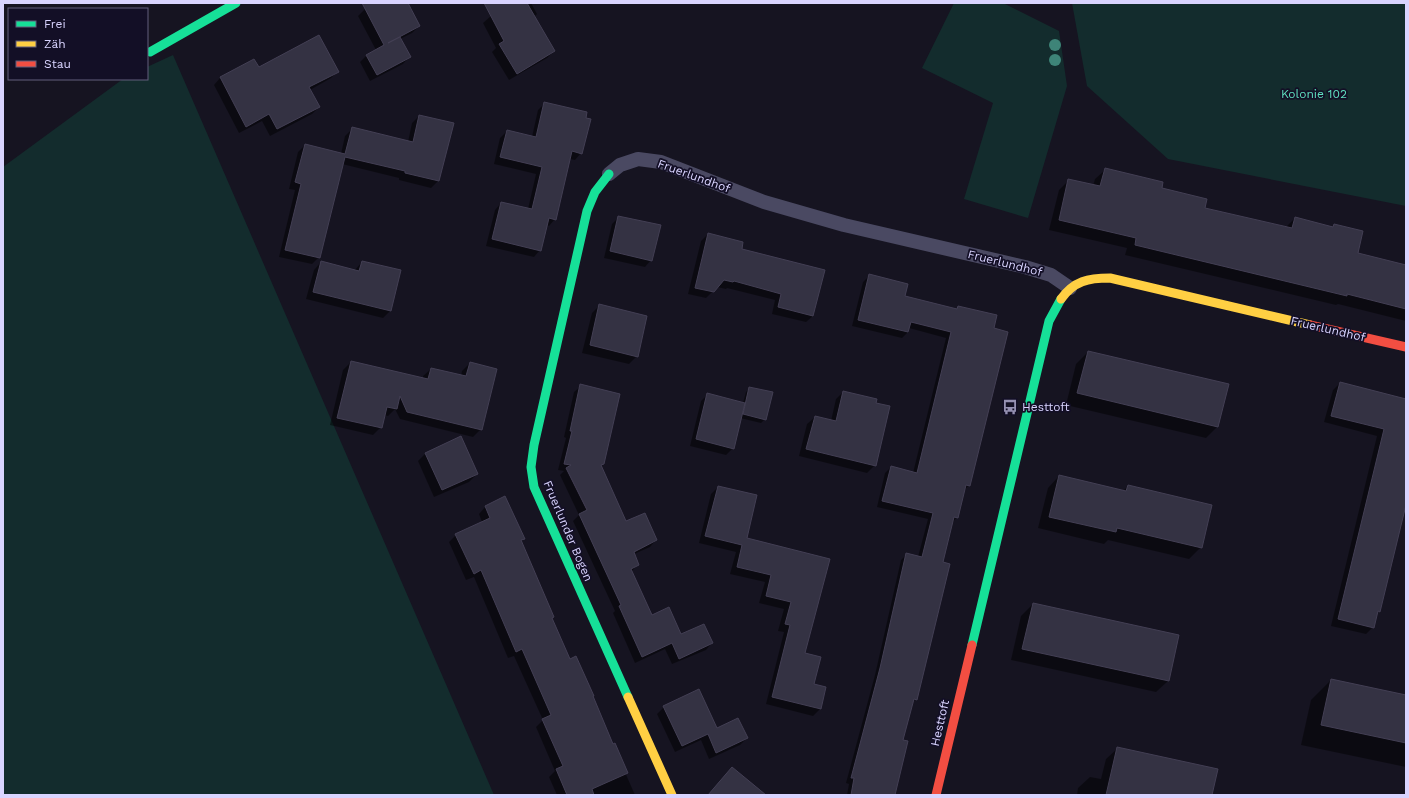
<svg xmlns="http://www.w3.org/2000/svg" width="1409" height="798" viewBox="0 0 1409 798" font-family="'Work Sans',sans-serif">
	<style>
		.green { fill: #132c2d }
		.shadow { fill: #0007 }
		.building { fill: #343243; stroke: #433f54 }
		.lines { fill: none; stroke-linecap: round; stroke-linejoin: round }
		.lane { stroke: #4a4962; stroke-width: 14 }
		.fast { stroke: #16e098; stroke-width: 9 }
		.slow { stroke: #ffcf43; stroke-width: 9 }
		.jam { stroke: #f24e42; stroke-width: 9 }
		.tree { fill: #3e8478 }
		.labels { text-anchor: middle; stroke-width: 3.5; stroke-linejoin: round; paint-order: stroke }
		.park-label { font-size: 12px; fill: #5fe0c0; stroke: #130f26 }
		.street-label { font-size: 12px; fill: #d9d4ff; stroke: #130f26 }
		.poi-label { font-size: 12px; fill: #d9d4ff; stroke: #130f26; text-anchor: start }
	</style>
	<rect width="100%" height="100%" fill="#161421"/>
	<g class="green">
		<polygon points="954,3 1003,3 1059,31 1067,86 1028,218 964,199 993,103 922,68"/>
		<polygon points="1072,3 1406,3 1406,206 1168,159 1087,86"/>
		<polygon points="173,55 494,795 3,795 3,167 123,79 147,79 147,67"/>
	</g>
	<g class="shadow">
		<polygon points="378,3 407,3 419,26 412,33 400,39 409,57 403,64 370,81 360,62 367,55 376,50 358,16 365,9"/>
		<polygon points="515,3 531,3 537,14 534,17 554,51 547,58 509,80 492,52 496,48 483,23 491,16"/>
		<polygon points="338,71 331,78 310,90 319,107 312,114 270,136 262,121 239,133 214,85 220,78"/>
		<polygon points="545,103 581,153 575,160 570,159 555,219 549,226 546,225 540,250 534,257 486,246 495,210 501,203 528,209 536,174 494,164 500,138 507,131 532,137 538,110"/>
		<polygon points="419,116 438,181 431,188 399,180 399,178 342,164 319,257 312,264 279,257 295,190 289,189 298,152 305,145 341,154 345,136 352,129 408,142 412,123"/>
		<polygon points="1105,170 1161,189 1204,209 1286,227 1295,218 1332,228 1334,225 1356,253 1406,266 1406,321 1338,304 1336,305 1125,255 1127,248 1049,230 1059,190 1069,180 1093,186 1095,179"/>
		<polygon points="619,217 651,260 645,267 604,258 612,224"/>
		<polygon points="708,234 740,249 813,316 806,322 772,314 775,300 727,288 726,289 717,287 706,298 688,294 701,241"/>
		<polygon points="321,262 354,271 362,262 390,311 383,318 306,299 314,270"/>
		<polygon points="869,276 904,297 955,310 958,307 969,485 963,492 957,517 952,523 942,563 916,699 912,703 902,740 892,795 847,795 849,784 846,783 875,675 901,560 907,554 918,557 928,519 877,507 885,473 891,467 913,473 946,338 909,328 908,332 902,338 852,326 863,282"/>
		<polygon points="600,305 637,356 629,364 582,353 592,313"/>
		<polygon points="1088,352 1218,426 1206,438 1066,405 1076,364"/>
		<polygon points="351,362 423,379 423,376 431,369 461,376 462,371 470,363 481,429 473,437 400,419 395,409 388,416 384,415 381,427 373,435 330,425 343,370"/>
		<polygon points="1340,383 1406,400 1406,503 1379,611 1376,614 1373,627 1366,634 1331,626 1377,436 1324,422 1333,390"/>
		<polygon points="581,386 603,464 600,466 626,523 656,540 650,547 634,554 638,564 632,571 651,616 680,635 712,643 706,650 672,664 665,649 635,663 613,613 615,611 573,521 579,515 560,475 564,471 558,470 566,438 564,437 574,392"/>
		<polygon points="750,388 765,419 761,423 740,418 733,448 726,455 690,446 701,401 708,394 743,403 746,392"/>
		<polygon points="843,392 875,465 867,473 799,456 807,424 815,417 831,421 836,399"/>
		<polygon points="426,453 477,474 469,482 434,497 418,461"/>
		<polygon points="1059,476 1123,491 1128,486 1201,547 1189,559 1108,540 1104,544 1038,528 1048,488"/>
		<polygon points="718,487 746,538 829,560 804,654 813,685 825,688 820,709 813,716 766,704 784,632 778,631 784,609 759,603 765,582 730,574 736,552 699,543 711,494"/>
		<polygon points="486,506 524,538 521,541 551,618 569,661 592,697 635,795 557,795 549,777 555,771 536,727 543,720 514,656 508,658 474,577 466,580 449,542 456,535 482,522 479,514"/>
		<polygon points="1033,604 1168,681 1156,692 1011,660 1021,616"/>
		<polygon points="1331,680 1406,696 1406,767 1301,745 1311,700"/>
		<polygon points="664,707 717,729 747,738 740,745 709,759 701,740 675,752 657,714"/>
		<polygon points="1118,748 1211,795 1077,795 1078,788 1090,777 1101,779 1106,759"/>
	</g>
	<g class="building">
		<polygon points="362,3 408,3 420,26 388,43 400,37 411,57 377,75 366,55 384,45"/>
		<polygon points="484,3 527,3 555,51 517,74 499,44 504,41"/>
		<polygon points="319,35 339,72 309,87 320,107 277,129 269,114 246,127 220,77 254,59 259,67"/>
		<polygon points="544,102 587,112 586,118 591,119 582,154 572,151 556,220 549,218 541,251 492,239 501,202 532,209 542,167 500,157 507,130 536,137"/>
		<polygon points="419,115 454,123 439,181 405,173 405,171 345,157 320,258 285,250 301,184 295,182 305,144 345,154 352,127 413,142"/>
		<polygon points="1105,168 1163,182 1162,188 1207,199 1205,208 1292,228 1295,217 1333,227 1334,224 1363,231 1358,253 1406,265 1406,309 1347,294 1347,296 1135,245 1136,238 1059,220 1068,179 1100,186"/>
		<polygon points="618,216 661,225 652,261 610,251"/>
		<polygon points="708,233 743,242 742,249 825,270 813,316 778,307 781,294 734,281 733,282 724,280 714,292 695,288"/>
		<polygon points="321,261 359,271 362,261 401,270 391,311 313,292"/>
		<polygon points="869,274 908,284 905,296 957,309 958,306 997,315 994,328 1008,332 970,486 966,485 958,518 954,517 943,562 950,564 917,700 914,699 903,740 908,741 895,795 851,795 854,778 851,778 880,668 906,553 922,557 933,513 882,501 891,466 917,473 951,332 911,322 908,332 858,320"/>
		<polygon points="599,304 647,316 638,357 590,345"/>
		<polygon points="1088,351 1229,384 1218,427 1077,393"/>
		<polygon points="351,361 428,379 431,368 466,376 470,362 497,369 482,430 407,412 400,396 397,409 387,407 382,428 337,418"/>
		<polygon points="1340,382 1406,399 1406,505 1380,612 1378,611 1374,628 1338,619 1384,429 1331,416"/>
		<polygon points="580,384 620,394 604,464 601,465 626,521 645,513 657,540 634,552 639,565 631,569 652,615 669,607 681,634 704,624 713,643 679,659 672,643 642,657 619,606 621,605 579,514 587,510 566,468 571,465 564,464 572,431 570,431"/>
		<polygon points="749,387 773,392 766,420 743,414"/>
		<polygon points="843,391 877,399 876,403 890,406 876,466 806,449 815,416 836,421"/>
		<polygon points="707,393 745,403 734,449 696,439"/>
		<polygon points="461,436 478,474 442,490 425,453"/>
		<polygon points="1059,475 1126,491 1128,485 1212,505 1202,548 1117,528 1116,532 1049,517"/>
		<polygon points="718,486 757,495 747,538 830,559 805,653 821,657 814,684 826,687 821,709 772,697 790,625 785,624 791,602 766,596 771,575 737,567 742,545 705,536"/>
		<polygon points="505,496 525,539 521,540 554,617 552,618 570,659 576,656 594,696 593,696 613,744 615,743 628,773 592,789 594,795 567,795 556,769 563,766 542,719 551,715 522,649 516,652 481,570 474,574 455,534 490,518 485,506"/>
		<polygon points="1033,603 1179,635 1169,681 1022,649"/>
		<polygon points="1331,679 1406,695 1406,743 1321,725"/>
		<polygon points="699,689 717,728 738,718 748,738 716,753 708,734 682,746 663,706"/>
		<polygon points="1117,747 1218,769 1212,795 1106,795"/>
		<polygon points="732,767 766,795 708,795"/>
	</g>
	<g class="lines">
		<polyline class="lane" points="609,174 620,165 638,159 661,162 764,202 844,225 1025,267 1051,275 1070,288"/>
		<g class="fast">
			<polyline points="150,52 236,3"/>
			<polyline points="609,174 595,192 587,211 534,445 531,467 534,487 628,697"/>
			<polyline points="972,645 1049,321 1061,299"/>
		</g>
		<g class="slow">
			<path d="M1061,299C1074,281 1088,278 1110,278L1310,325"/>
			<polyline points="628,697 672,795"/>
		</g>
		<g class="jam">
			<polyline points="1310,325 1406,347"/>
			<polyline points="936,795 972,645"/>
		</g>
	</g>
	<g class="tree">
		<circle cx="1055" cy="45" r="6"/>
		<circle cx="1055" cy="60" r="6"/>
	</g>
	<defs>
		<g id="bus-bare" transform="scale(1.2)"><path d="M-5-6H5V4H4V6H2V4H-2V6H-4V4H-5ZM-3.5-4V0h7V-4ZM-3.5 1.2v1.5H-2V1.2ZM2 1.2v1.5H3.5V1.2Z" fill="#9591b1" stroke="#130f26" stroke-width="2.5" paint-order="stroke"/></g>
	</defs>
	<g fill-rule="evenodd">
		<use href="#bus-bare" x="1010" y="407"/>
	</g>
	<g class="labels">
		<g class="park-label">
			<text x="1314" y="98">Kolonie 102</text>
		</g>
		<g class="street-label">
			<text transform="translate(694 176) rotate(20)" y="4">Fruerlundhof</text>
			<text transform="translate(1005 263) rotate(14)" y="4">Fruerlundhof</text>
			<text transform="translate(1328 329) rotate(13)" y="4">Fruerlundhof</text>
			<text transform="translate(568 531) rotate(67)" y="4">Fruerlunder Bogen</text>
			<text transform="translate(940 723) rotate(-77)" y="4">Hesttoft</text>
		</g>
		<g class="poi-label">
			<text x="1022" y="411">Hesttoft</text>
		</g>
	</g>
	<rect width="1409" height="798" fill="none" stroke="#d9d4ff" stroke-width="8"/>
	<rect x="8" y="8" width="140" height="72" fill="#130f26" stroke="#625e7d"/>
	<rect x="16" y="21" width="20" height="6" fill="#16e098" stroke="#625e7d"/>
	<text x="44" y="28" font-size="12" fill="#d9d4ff">Frei</text>
	<rect x="16" y="41" width="20" height="6" fill="#ffcf43" stroke="#625e7d"/>
	<text x="44" y="48" font-size="12" fill="#d9d4ff">Zäh</text>
	<rect x="16" y="61" width="20" height="6" fill="#f24e42" stroke="#625e7d"/>
	<text x="44" y="68" font-size="12" fill="#d9d4ff">Stau</text>
</svg>
